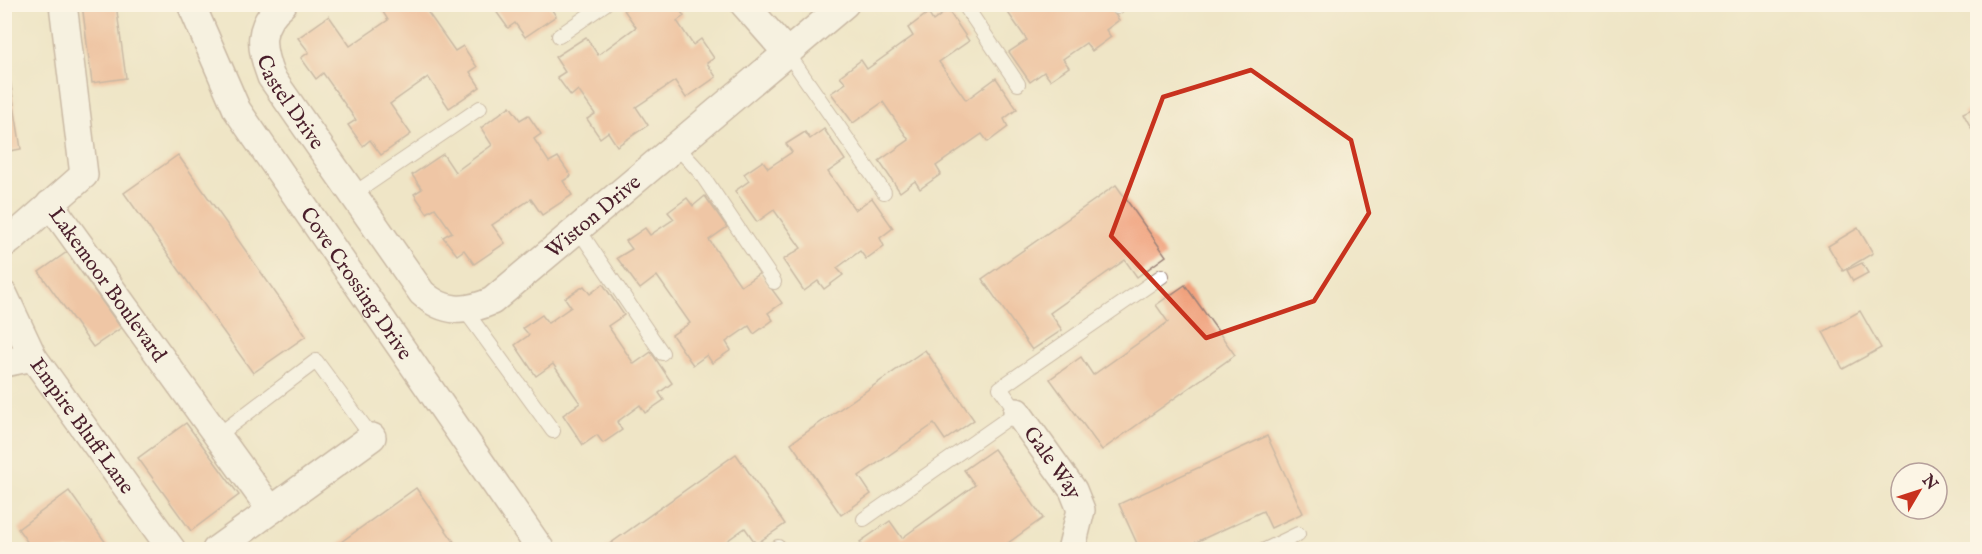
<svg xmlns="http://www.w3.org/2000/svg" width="1982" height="554" viewBox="0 0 1982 554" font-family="'IM FELL English',serif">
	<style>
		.building { fill: #f0a07b }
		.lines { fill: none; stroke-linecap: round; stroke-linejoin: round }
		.service-casing { stroke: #9c8278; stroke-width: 16 }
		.minor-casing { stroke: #9c8278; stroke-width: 30 }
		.service { stroke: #fff; stroke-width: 14 }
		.minor { stroke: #fff; stroke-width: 27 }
		.marked { fill: none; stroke: #c8321e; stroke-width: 4.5; stroke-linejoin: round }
		.labels { text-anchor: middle; stroke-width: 6; stroke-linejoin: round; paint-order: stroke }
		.street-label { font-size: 21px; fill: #4a1f2b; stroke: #fcf5e5 }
	</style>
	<rect width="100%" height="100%" fill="#fcf5e5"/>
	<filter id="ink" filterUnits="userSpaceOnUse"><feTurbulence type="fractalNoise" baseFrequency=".0167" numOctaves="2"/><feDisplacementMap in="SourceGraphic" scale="12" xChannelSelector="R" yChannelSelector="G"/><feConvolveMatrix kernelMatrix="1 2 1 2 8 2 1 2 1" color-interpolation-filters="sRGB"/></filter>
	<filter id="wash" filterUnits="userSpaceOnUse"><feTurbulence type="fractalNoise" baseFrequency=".008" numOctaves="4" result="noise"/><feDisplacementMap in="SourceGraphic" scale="24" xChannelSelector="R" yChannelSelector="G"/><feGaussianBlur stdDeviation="1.35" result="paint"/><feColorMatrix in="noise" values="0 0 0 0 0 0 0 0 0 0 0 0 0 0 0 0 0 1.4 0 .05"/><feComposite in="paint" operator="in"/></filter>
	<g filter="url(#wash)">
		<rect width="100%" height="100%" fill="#efe5c6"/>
		<g id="blocks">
			<g class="building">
				<polygon points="82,4 116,4 126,78 92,83"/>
				<polygon points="378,4 422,4 455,51 463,46 477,67 470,72 480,87 449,108 428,77 390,104 411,134 381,155 370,140 363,146 348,125 356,120 323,73 316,79 301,58 309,52 298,38 329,16 350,46 388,20"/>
				<polygon points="496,4 548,4 556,16 525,37 515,23 508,28 493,7"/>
				<polygon points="632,4 676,4 684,16 677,21 693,45 701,39 714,58 707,63 716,77 686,98 675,81 636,107 648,125 617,146 608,132 600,138 587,119 595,114 578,90 571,96 557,77 565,72 555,57 586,37 598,55 636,27 624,10"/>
				<polygon points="1002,4 1108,4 1119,20 1106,30 1111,37 1092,51 1086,43 1063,59 1069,67 1050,80 1044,72 1030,82 1009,52 1027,40"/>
				<polygon points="948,10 969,41 939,62 966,100 996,78 1017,109 1004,119 1008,127 988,142 982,134 936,166 941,174 920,189 915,181 900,192 879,161 909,140 883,102 853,123 831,93 846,83 840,76 861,60 867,69 913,36 908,28 928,13 933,21"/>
				<polygon points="4,42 21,149 4,152"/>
				<polygon points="510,106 520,120 528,115 541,134 534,139 549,162 558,157 571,176 563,181 572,195 542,215 531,199 492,225 505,243 474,264 464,250 457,255 443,237 452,232 435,208 427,213 414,194 422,189 412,175 443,154 455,172 492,145 481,128"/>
				<polygon points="1978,106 1978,140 1963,113"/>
				<polygon points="824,129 845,160 828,172 855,210 872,198 893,228 880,238 884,246 866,259 860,251 837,268 843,275 824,289 818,281 804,291 783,260 801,248 774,210 757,222 735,191 749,181 744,174 763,161 768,168 792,152 786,144 805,132 810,139"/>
				<polygon points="178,155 306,336 253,373 124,193"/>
				<polygon points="1116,185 1166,256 1137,277 1125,260 1050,313 1062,330 1032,350 982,279"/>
				<polygon points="705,196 727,227 709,240 741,286 760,273 782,303 768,313 773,320 754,334 749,326 726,342 731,350 712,363 707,355 693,365 672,335 690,323 657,276 640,289 617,258 632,249 626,241 645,228 650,235 674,219 668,212 687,198 693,206"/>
				<polygon points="1858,228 1873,253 1843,271 1828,246"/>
				<polygon points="67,252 121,328 93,347 39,272"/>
				<polygon points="1862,263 1868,273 1853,281 1847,270"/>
				<polygon points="603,284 624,315 608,326 634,364 651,352 672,383 659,393 664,400 645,413 640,405 617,422 622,430 603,443 597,435 583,445 563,415 580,403 553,364 536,376 515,345 529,335 523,328 542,315 548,323 571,307 565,298 584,286 590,294"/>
				<polygon points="1185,285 1235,355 1102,450 1050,379 1081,357 1093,375 1168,322 1156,305"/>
				<polygon points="1860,311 1881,348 1843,369 1823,332"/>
				<polygon points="925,350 974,420 945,440 934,424 859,476 871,494 841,515 791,443"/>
				<polygon points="186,423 239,495 191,531 138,458"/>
				<polygon points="1267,436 1303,513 1271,528 1263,511 1179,550 1140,550 1119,504"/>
				<polygon points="994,449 1043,518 998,550 866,550 860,542 890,521 902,538 975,485 964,470"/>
				<polygon points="736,454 785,524 756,544 745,528 714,550 605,550 604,548"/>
				<polygon points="416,488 455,543 446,550 330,550"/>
				<polygon points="69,491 111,550 33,550 18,529"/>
			</g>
		</g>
	</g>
	<g filter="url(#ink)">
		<use href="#blocks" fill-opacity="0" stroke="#9c8278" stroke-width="1.5"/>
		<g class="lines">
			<g class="service-casing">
				<g id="service">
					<polyline points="964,4 1018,84"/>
					<polyline points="1116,4 1117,7"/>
					<polyline points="559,36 605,4"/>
					<polyline points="788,54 884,192"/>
					<polyline points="677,147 700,172 774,282"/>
					<polyline points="352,195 480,108"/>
					<polyline points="578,229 662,353"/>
					<polyline points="464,309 553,431"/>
					<polyline points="217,436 316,361 372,437"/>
					<polyline points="864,519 1017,412 1000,388 1162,276"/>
					<polyline points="775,550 778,547"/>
					<polyline points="1265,550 1298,534"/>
				</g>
			</g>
			<g class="minor-casing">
				<g id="minor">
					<path id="s1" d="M191,4L237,110L541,550"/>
					<path id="s2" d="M283,4C256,26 260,48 271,77L422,293C444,313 465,313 492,301L845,4"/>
					<polyline points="744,4 788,54"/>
					<path id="s3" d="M50,204L271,510"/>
					<polyline points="4,243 9,241 84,175 63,4"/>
					<path id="s4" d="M4,295L33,357L172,550"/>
					<polyline points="4,363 33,357"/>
					<path id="s5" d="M1017,412L1073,490L1081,510L1071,550"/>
					<polyline points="216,550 372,437"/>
				</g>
			</g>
			<use href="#service" class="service"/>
			<use href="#minor" class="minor"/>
		</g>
	</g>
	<path d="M0 0H1982V554H0ZM1251,70L1351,140L1369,213L1314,301L1206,338L1111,236L1163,97Z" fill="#efe5c6" fill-opacity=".55" fill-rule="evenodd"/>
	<path class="marked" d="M1251,70L1351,140L1369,213L1314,301L1206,338L1111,236L1163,97Z"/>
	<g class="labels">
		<g class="street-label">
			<text dy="7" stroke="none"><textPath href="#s2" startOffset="112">Castel Drive</textPath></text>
			<text dy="7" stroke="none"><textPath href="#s2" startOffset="552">Wiston Drive</textPath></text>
			<text dy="7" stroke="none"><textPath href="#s1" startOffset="326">Cove Crossing Drive</textPath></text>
			<text dy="7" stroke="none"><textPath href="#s3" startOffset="99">Lakemoor Boulevard</textPath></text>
			<text dy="7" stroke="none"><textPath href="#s4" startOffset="153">Empire Bluff Lane</textPath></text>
			<text dy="7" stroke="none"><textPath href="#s5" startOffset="62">Gale Way</textPath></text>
		</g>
	</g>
	<rect width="1982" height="554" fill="none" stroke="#fcf5e5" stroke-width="24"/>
	<g transform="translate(1919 491) rotate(51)"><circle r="28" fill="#fcf5e5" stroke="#b59f9b" stroke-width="1.5"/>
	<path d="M0-4.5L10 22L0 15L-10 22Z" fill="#c8321e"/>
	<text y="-9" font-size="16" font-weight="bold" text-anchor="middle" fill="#4a1f2b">N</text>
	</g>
</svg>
